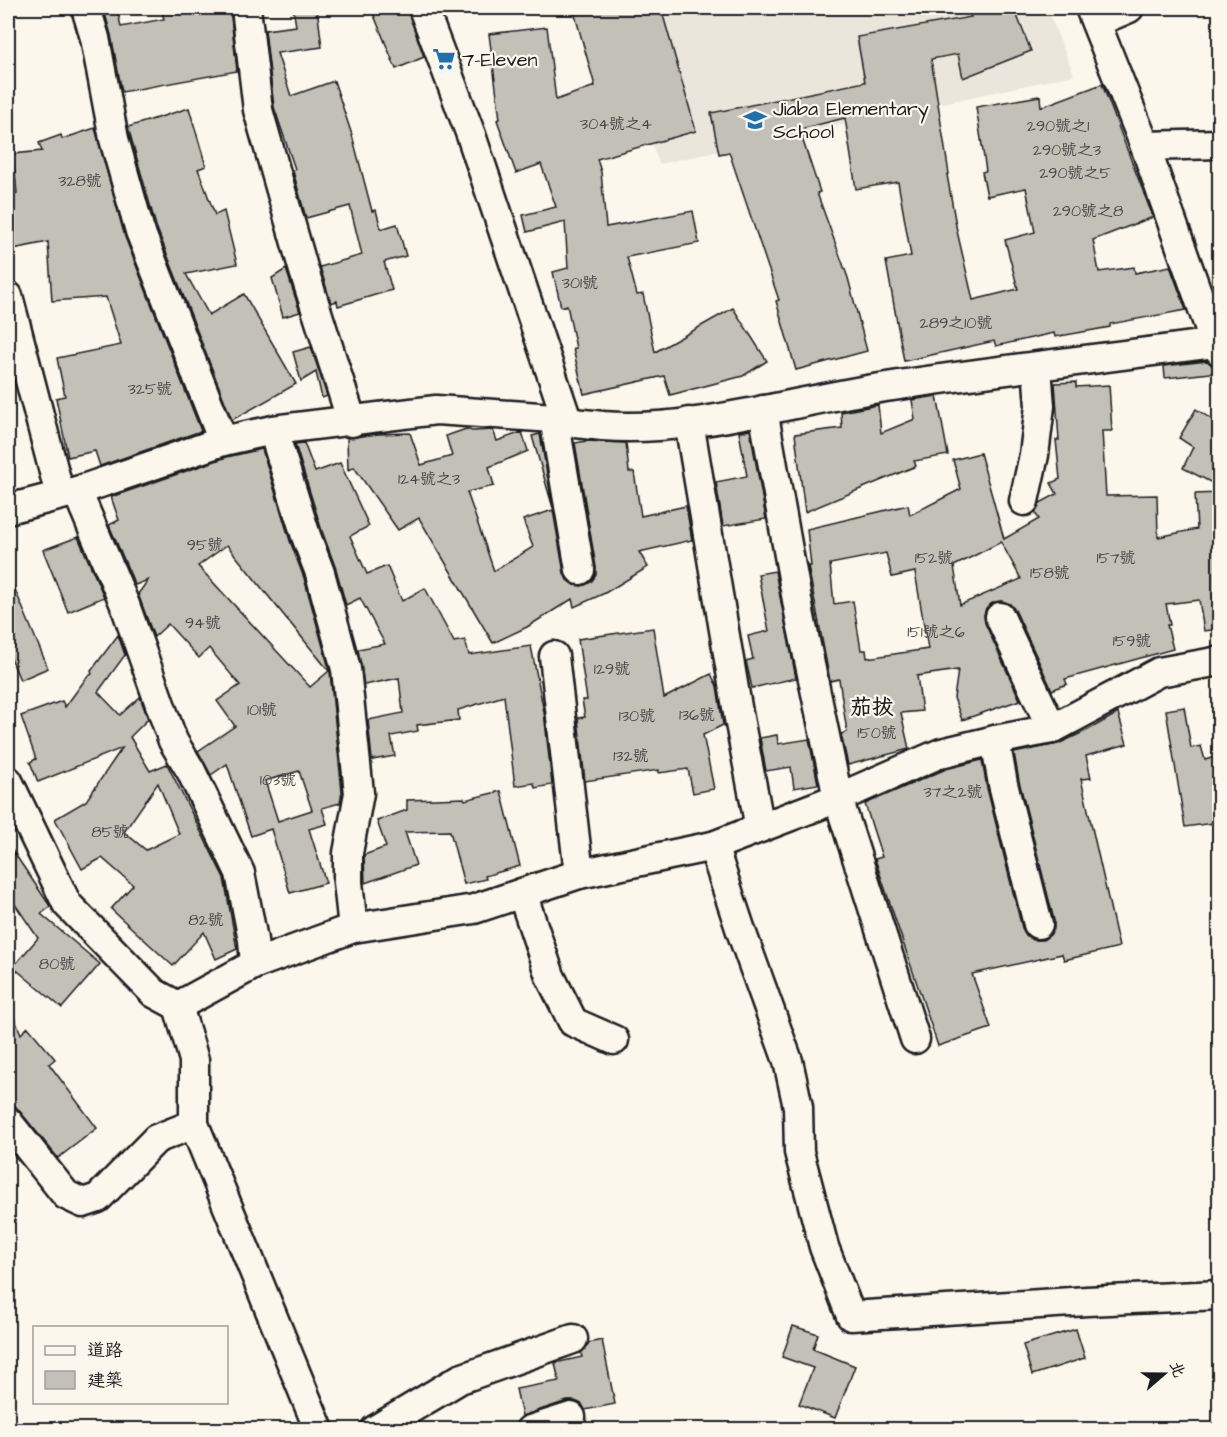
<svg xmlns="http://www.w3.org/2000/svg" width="1227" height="1437" viewBox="0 0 1227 1437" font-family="'Architects Daughter','LXGW WenKai TC',sans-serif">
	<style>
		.built { fill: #eae6dc }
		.building { fill: #c3c0b8; stroke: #1c1c1c; stroke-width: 1.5; fill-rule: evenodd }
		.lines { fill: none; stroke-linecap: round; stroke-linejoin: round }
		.minor-casing { stroke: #1c1c1c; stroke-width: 33 }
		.minor { stroke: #fbf7ec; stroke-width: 28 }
		.labels { text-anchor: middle; stroke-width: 4.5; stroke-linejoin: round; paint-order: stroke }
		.number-label { font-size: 16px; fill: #464543 }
		.poi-label { font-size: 20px; fill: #1c1c1c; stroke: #fbf7ec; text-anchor: start }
		.quarter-label { font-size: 22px; font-weight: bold; fill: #1c1c1c; stroke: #fbf7ec }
	</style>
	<rect width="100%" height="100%" fill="#fbf7ec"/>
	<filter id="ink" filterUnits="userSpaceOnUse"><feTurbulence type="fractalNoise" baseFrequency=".0167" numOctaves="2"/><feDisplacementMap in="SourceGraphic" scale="12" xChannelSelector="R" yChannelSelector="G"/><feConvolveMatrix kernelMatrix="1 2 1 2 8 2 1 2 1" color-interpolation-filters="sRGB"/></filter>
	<g filter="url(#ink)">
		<polygon class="built" points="604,8 1047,8 1074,75 659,164"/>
		<g class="building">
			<polygon points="117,8 121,27 164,19 161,8 230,8 237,71 122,92 111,35 104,10"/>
			<polygon points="293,8 317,8 322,47 277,53 291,96 334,81 352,135 372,211 376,210 381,229 397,224 406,256 384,262 392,290 338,306 337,301 331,303 320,267 362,255 350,206 306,218 293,171 295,169 274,107 265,30 296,26"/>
			<polygon points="386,8 407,8 424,57 396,69 373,13"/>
			<polygon points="573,8 661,8 696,131 597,159 601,172 606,227 693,211 699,243 627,257 637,295 643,294 655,352 733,308 767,361 743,376 670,395 664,376 584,394 573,349 576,348 567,305 561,307 553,272 568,268 565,222 527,232 523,215 556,207 541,164 516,173 497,120 500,119 489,34 547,27 556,100 595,86"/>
			<polygon points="967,8 1014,8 1031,51 963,78 958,54 931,59 949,174 947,175 957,231 973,300 1018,289 1005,240 1035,232 1026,188 987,196 982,172 986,171 976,107 1040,96 1041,107 1102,84 1153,217 1093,240 1099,272 1134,267 1135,273 1170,266 1186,310 1110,324 1110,327 1055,337 1054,333 996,346 994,341 904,361 886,261 911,256 898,182 856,189 845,118 804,128 805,137 802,138 820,192 817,193 848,278 867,351 796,370 776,301 779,300 729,152 719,154 711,113 865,82 857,37 971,17"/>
			<polygon points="189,108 206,166 198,169 215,215 224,211 237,264 186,274 209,315 244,294 296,384 232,420 156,226 128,127"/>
			<polygon points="95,128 125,237 201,431 100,466 95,451 68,457 56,398 65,396 57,358 121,345 106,297 52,301 48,242 8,250 8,194 17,193 13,154 42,151 39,143 61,135 62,139"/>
			<polygon points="286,269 300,312 283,317 272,278"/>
			<polygon points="311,347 327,396 322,398 316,372 301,381 293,352"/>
			<polygon points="1207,361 1212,365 1218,367 1219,372 1165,378 1164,366"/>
			<path d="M1076,382V387L1109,385L1112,431H1102L1106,496L1157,495L1158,537L1197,529L1195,494L1220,493V629L1204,631L1199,600L1166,604L1170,625H1167L1173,649L1065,679L1067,684L1052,690L1015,610L1010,604L1002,601L994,602L986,608L984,615L985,623L1020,700L962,720L954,698L958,670L917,676L922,711L901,713L909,749L848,765L841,734L847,732L839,679L830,681L808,566H811L807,529L908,505L910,515L961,489L953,460L980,453L1004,539L1039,519L1035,513L1040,503L1057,494L1051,483L1060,479L1056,440H1059L1055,383ZM1001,542L1021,579L960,605L954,566ZM886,553L892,577L915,572L928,649L867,658L866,650H861L853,601L834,604L830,564Z"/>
			<polygon points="937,396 948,455 914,461 916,466 805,512 795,434 842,428 841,412 878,405 881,433 915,419 912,400"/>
			<polygon points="1196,409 1220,425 1220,487 1183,468 1193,447 1179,438"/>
			<polygon points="466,429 472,431 493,430 497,441 522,432 528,451 489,467 494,486 467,492 494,571 533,547 523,520 553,510 564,573 567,580 574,585 582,586 591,582 596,575 596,567 575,443 586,441 626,443 629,472 634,472 641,516 686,506 692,540 639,552 648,567 605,593 574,607 572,599 527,627 493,643 419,518 398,530 354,467 348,470 347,438 378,434 410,433 421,465 452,456 446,436"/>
			<polygon points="750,430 766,519 723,526 716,482 747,476 739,432"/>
			<polygon points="540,434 553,508 532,436"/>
			<polygon points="304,443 315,472 340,463 369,526 350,536 367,574 387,566 402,601 425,588 454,642 465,640 469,655 531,646 544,712 552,785 535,788 534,783 515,786 504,696 458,710 459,720 417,725 418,731 391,736 395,756 372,760 368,720 403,713 399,678 364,685 358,649 385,644 360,598 346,605 336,569 322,531 295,444"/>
			<path d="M262,449L290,541L304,578L330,672L342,792L340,803L322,808L327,824L309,829L326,883L290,893L271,829L251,836L227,764L211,775L198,751L235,726L217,701L240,685L209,648L199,658L168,624L154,637L138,594L148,580L135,585L109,525L119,520L111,497L227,457ZM227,545L329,671L310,687L198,566ZM299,771L312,810L278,821L265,781Z"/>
			<polygon points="78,537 104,597 68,612 43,550"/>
			<polygon points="775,571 796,678 752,688 746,661 753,659 748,636 769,631 758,574"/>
			<polygon points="8,573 48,668 20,680 8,651"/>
			<polygon points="653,628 664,698 711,674 717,686 723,725 703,735 714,789 693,793 688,769 659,773 659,770 585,781 578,718 585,717 582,700 587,700 578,639"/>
			<path d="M118,635L125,655L98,692L120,715L140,697L148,719L130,737L150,771L167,764L224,878L237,949L216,959L204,932L173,966L111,909L133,885L102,858L82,869L55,819L86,801L122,748L38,782L30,762L36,759L21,716L62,701L65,707L87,677L92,674L91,671ZM158,783L179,834L146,850L124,832Z"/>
			<polygon points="1184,707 1191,748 1201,746 1205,760 1215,757 1220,788 1220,822 1185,827 1166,710"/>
			<polygon points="1118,713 1127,744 1086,756 1091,778 1081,779 1119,947 1064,960 1062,954 972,974 991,1028 938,1046 875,859 882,857 865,804 946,769 982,760 987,788 1022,928 1026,935 1033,940 1043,940 1050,935 1054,929 1054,920 1019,781 1014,753 1058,744 1088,730"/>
			<polygon points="777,735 778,744 809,739 818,784 794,788 791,767 766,771 760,738"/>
			<polygon points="501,791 520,866 485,876 486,879 464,884 450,831 405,832 416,865 365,883 364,855 386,847 377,821 407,810 407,800 464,798 465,800"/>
			<polygon points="8,844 48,903 50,907 41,914 100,964 62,1008 13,967 38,938 8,894"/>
			<polygon points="8,1003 21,1034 28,1027 55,1059 49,1064 97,1128 58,1158 8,1097"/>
			<polygon points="793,1326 818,1334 813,1349 855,1366 835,1418 799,1404 813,1368 782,1357"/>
			<polygon points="1076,1329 1085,1358 1032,1375 1023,1345"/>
			<polygon points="602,1340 615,1404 585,1410 582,1404 575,1401 567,1401 522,1416 516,1389 559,1381 555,1363 582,1357 581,1353 589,1343"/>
		</g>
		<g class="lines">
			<g class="minor-casing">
				<g id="minor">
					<polyline points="86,8 95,38 114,139 140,231 223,441"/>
					<polyline points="246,8 258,110 304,271 352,422"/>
					<polyline points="423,8 471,135 568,423"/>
					<polyline points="1090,8 1145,146 1215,343 1220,351"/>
					<polyline points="1096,22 1129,8"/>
					<polyline points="1145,146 1220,144"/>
					<polyline points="8,296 60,495"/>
					<polyline points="763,410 800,617 838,798 915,1039"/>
					<polyline points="554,418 580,570"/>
					<polyline points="689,422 738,713 760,828"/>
					<polyline points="273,430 306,536 320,573 346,669 359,793 348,853 348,882 353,928"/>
					<polyline points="77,491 125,605 173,741 191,771 240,873 253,940 255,964"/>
					<polyline points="1024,501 1034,455 1040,406 1037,367"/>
					<path d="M8,509L77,491L223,441L273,430L436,410L554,418C570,424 586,424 603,426C694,433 796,400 886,387C995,370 1105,358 1215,343"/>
					<polyline points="1000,617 1052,729"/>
					<polyline points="554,656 579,874"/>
					<polyline points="995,740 1003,784 1038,924"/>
					<polyline points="8,781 67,904 154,993 178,1006 194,1060 194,1124 319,1430"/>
					<polyline points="713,846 741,931 788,1061 798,1107 799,1152 824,1247 851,1316 1087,1301 1220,1295"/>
					<polyline points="522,893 550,976 573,1022 614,1040"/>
					<polyline points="178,1006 255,964 353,928 474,909 579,874 713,846 838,798 941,753 995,740 1052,729 1159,672 1220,661"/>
					<polyline points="8,1122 66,1195 83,1203 98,1198 156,1139 194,1124"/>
					<polyline points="375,1430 460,1379 573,1339"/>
					<polyline points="530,1430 571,1417"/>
				</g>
			</g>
			<use href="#minor" class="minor"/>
		</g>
	</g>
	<defs>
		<g id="supermarket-bare" transform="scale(1.8)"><path d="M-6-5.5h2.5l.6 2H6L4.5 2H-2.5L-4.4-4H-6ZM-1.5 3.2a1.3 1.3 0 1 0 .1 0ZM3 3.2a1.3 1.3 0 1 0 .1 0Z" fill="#1f6fb2" stroke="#fbf7ec" stroke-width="2.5" paint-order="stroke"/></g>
		<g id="school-bare" transform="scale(1.8)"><path d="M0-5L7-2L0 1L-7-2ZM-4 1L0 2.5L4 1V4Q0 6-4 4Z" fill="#1f6fb2" stroke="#fbf7ec" stroke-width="2.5" paint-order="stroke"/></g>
	</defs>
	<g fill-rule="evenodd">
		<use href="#supermarket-bare" x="444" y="59"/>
		<use href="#school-bare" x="755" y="120"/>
	</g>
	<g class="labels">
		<g class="number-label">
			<text x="616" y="129">304號之4</text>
			<text x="1058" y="131">290號之1</text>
			<text x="1067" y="155">290號之3</text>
			<text x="1075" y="178">290號之5</text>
			<text x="80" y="186">328號</text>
			<text x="1088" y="216">290號之8</text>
			<text x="580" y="288">301號</text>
			<text x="956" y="328">289之10號</text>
			<text x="150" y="394">325號</text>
			<text x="429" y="484">124號之3</text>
			<text x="205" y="550">95號</text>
			<text x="934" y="563">152號</text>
			<text x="1116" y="563">157號</text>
			<text x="1050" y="578">158號</text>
			<text x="203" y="628">94號</text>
			<text x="936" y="637">151號之6</text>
			<text x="1132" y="646">159號</text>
			<text x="612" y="674">129號</text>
			<text x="262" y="715">101號</text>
			<text x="697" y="720">136號</text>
			<text x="637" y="721">130號</text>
			<text x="877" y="738">150號</text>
			<text x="631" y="761">132號</text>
			<text x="278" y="785">103號</text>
			<text x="953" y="797">37之2號</text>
			<text x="110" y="837">85號</text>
			<text x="206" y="925">82號</text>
			<text x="57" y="969">80號</text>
		</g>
		<g class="poi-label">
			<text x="462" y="66">7-Eleven</text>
			<text x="773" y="115">Jiaba Elementary<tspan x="773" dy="23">School</tspan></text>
		</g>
		<g class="quarter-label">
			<text x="872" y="714">茄拔</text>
		</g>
	</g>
	<rect width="1227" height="1437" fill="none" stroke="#fbf7ec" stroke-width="30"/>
	<rect x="15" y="15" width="1197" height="1407" fill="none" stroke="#1c1c1c" stroke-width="2" filter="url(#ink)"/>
	<rect x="33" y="1326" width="195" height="78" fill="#fbf7ec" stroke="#a29f99" stroke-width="1.5"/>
	<rect x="45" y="1346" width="30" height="9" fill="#fbf7ec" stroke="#a29f99" stroke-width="1.5"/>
	<text x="87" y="1356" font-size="18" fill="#1c1c1c">道路</text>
	<rect x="45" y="1371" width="30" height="18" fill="#c3c0b8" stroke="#a29f99" stroke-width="1.5"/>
	<text x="87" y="1386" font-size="18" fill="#1c1c1c">建築</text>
	<g transform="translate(1164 1374) rotate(70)" stroke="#fbf7ec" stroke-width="4.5" paint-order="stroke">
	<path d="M0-4.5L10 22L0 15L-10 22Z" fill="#1c1c1c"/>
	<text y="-9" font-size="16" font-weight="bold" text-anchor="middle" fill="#1c1c1c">北</text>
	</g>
</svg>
